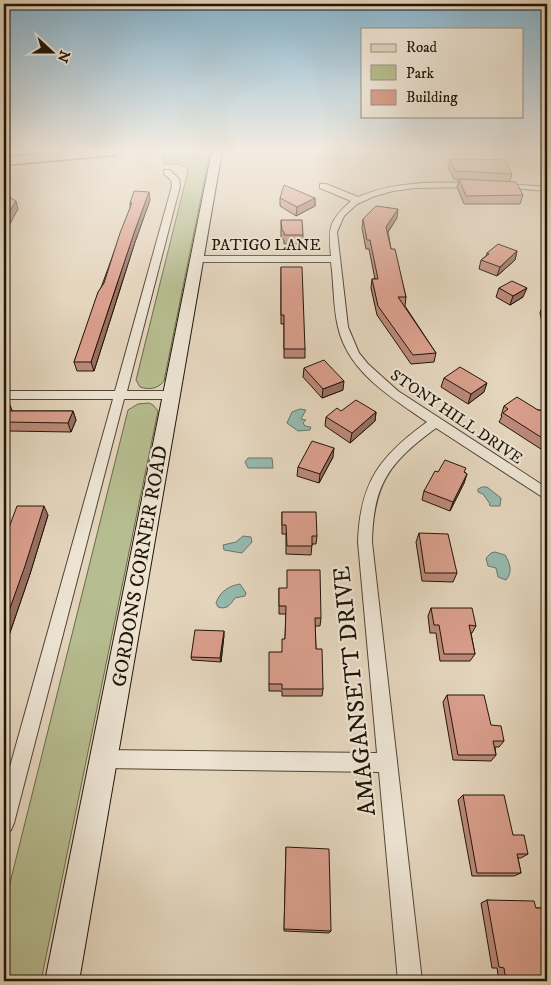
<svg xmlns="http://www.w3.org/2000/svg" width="551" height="985" viewBox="0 0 551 985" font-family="'IM FELL DW Pica',serif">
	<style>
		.green { fill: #b6bd90; stroke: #6b694c }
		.water { fill: #95b9af; stroke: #66776c }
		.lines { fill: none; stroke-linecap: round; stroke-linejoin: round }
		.street-casing { stroke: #514534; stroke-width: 2 }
		.secondary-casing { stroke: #201507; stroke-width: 2 }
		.primary-casing { stroke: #201507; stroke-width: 3 }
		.street { fill: #ede4d4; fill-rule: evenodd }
		.secondary { fill: #ede4d4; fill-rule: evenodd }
		.primary { fill: #e4d5bd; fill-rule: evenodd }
		.wall { fill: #bb8979; stroke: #201507 }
		.shaded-wall { fill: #996f63; stroke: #201507 }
		.building { fill: #da9f8d; stroke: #201507 }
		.labels { text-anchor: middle; stroke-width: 4.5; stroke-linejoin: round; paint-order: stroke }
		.far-street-label { font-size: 16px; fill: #201507; stroke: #ede4d4 }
		.street-label { font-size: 20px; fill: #201507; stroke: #ede4d4 }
		.near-street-label { font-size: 24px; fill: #201507; stroke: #ede4d4 }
	</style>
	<rect width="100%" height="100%" fill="#e4d5bd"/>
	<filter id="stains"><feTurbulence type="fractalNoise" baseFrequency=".004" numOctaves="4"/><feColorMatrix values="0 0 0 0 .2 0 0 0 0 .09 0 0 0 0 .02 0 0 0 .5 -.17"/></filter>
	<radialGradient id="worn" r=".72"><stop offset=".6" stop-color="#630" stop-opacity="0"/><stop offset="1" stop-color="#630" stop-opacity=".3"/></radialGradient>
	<g class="green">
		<path d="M164,151H209L210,153L164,381C158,389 149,390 140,387L136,380L188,171V169L178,164H164Z"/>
		<polygon points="149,403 153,405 158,411 41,981 4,981 4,907 128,410 138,404"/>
	</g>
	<g class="water">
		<polygon points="300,409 306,410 301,419 306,420 303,423 305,426 311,427 310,430 298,431 287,423 292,412"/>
		<polygon points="248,458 272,458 273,468 248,468 245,462"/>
		<polygon points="482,487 487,487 501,498 500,506 491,506 489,505 490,504 483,494 478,492 478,489"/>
		<polygon points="243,536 251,537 252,542 242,553 224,550 223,545 236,542"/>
		<path d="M495,552L505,555C510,563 513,572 506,580L498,577L496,568L488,566L486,558L491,553Z"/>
		<path d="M240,584L246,593L245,596L235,598C230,605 227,610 218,607L216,603C220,591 229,586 240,584Z"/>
	</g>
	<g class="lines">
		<g class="street-casing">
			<g id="street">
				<polygon points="164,170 170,170 179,179 180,186 127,391 171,391 177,395 171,399 124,399 14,823 11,830 4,833 4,788 113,399 4,399 4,391 115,391 172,186 171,180 164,174"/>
				<path d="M475,183L479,185L478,187L415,188L393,191L375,196L357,204L344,216L337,232L348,327L359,353L368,364L398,391L547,488V500L436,428C390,462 373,483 372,542L422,981H398L379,772L103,768L96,766L94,759L96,752L103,750L377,753L358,542C360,482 380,456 427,422C392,398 348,372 338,327C333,306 334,283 331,262H197L192,259L197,256H331C328,227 329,221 351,201L320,188V184H326L358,197C394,181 436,182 475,183Z"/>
				<polygon points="496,183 547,187 547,191 499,187 495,185"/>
			</g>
		</g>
		<g class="secondary-casing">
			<polygon id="secondary" points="212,151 222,151 79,981 45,981"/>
		</g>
		<g class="primary-casing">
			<polygon id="primary" points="80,151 122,151 116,155 4,165 4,157"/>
		</g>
		<use href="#street" class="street"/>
		<use href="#secondary" class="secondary"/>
		<use href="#primary" class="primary"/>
	</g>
	<g class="wall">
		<polygon points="450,160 512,174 510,181 523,195 520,204 464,204 457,187 459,180 454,179 448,168"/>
		<polygon points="280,198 315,198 315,206 296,216 280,206"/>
		<polygon points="150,200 135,242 94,371 77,371 74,362 130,208 130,203"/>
		<polygon points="397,218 388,232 391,249 406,297 405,306 436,353 434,362 411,364 377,315 371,288 372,279 375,279 369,249 366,249 362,228 363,219"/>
		<polygon points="281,220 303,235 303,244 284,244 284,240 281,239"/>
		<polygon points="517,251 515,260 497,276 479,269 481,260 486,256 487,253"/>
		<polygon points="281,267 305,349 305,358 284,358 284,324 281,324"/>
		<polygon points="499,288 523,297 510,305 496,297"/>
		<polygon points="547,301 547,328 543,326 540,313 543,304"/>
		<polygon points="304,368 343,390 322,398 303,377"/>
		<polygon points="444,378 484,392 468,404 441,387"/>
		<polygon points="4,405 12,411 73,411 76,420 71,432 9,431 8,429 6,433 4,433"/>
		<polygon points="504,406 547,411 547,453 499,422 502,416 501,416"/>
		<polygon points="341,411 376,412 375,421 350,443 325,426 326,417"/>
		<polygon points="333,457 319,483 297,476 298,467"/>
		<polygon points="438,472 465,472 467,474 464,483 450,511 422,500 424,491"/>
		<polygon points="282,512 317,536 316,544 312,544 311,555 286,554 286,534 282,534"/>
		<polygon points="48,515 30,574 4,650 4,557 6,550 4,546 4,541"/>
		<polygon points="419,533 457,573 453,582 422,581 416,542"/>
		<polygon points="279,588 321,618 320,626 315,626 316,649 323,689 322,696 282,696 282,691 269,691 269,684 282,652 285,639 286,614 279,614"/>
		<polygon points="431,608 476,626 472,633 471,633 475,654 470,661 440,661 436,633 430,633 428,616"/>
		<polygon points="224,635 221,662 192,660 191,657"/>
		<polygon points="447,695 491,725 504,741 499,747 495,747 496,755 491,761 453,760 443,702"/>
		<polygon points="463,795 513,835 528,854 521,858 518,858 521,873 514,876 472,876 458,800"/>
		<polygon points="286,847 331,931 329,933 284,931"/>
		<polygon points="487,900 536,908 547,908 547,932 541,932 547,981 499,981 497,968 492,968 481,903"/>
	</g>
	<g class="shaded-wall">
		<polygon points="149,192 150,200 135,242 94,371 91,362 134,233"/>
		<polygon points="315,198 315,206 296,216 297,207"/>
		<polygon points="16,201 18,209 4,235 4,221"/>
		<polygon points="398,209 397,218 385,236 386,227"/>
		<polygon points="517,251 515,260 497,276 500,267"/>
		<polygon points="527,288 523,297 510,305 513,296"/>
		<polygon points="344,381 343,390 322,398 323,389"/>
		<polygon points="487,383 484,392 468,404 471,394"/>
		<polygon points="10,405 14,415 7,411"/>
		<polygon points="73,411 76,420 71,432 68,423"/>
		<polygon points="376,412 375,421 350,443 352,433"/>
		<polygon points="4,418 4,422 8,429 6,433 4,429"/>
		<polygon points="334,448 333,457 319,483 320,474"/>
		<polygon points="467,474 464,483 450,511 453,502"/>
		<polygon points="44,506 48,515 30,574 4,650 4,625"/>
		<polygon points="224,631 224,635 221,662 220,658"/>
	</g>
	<g class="building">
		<polygon points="463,159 505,160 512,174 455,171 450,160"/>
		<polygon points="459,179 516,182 523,195 466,196"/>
		<polygon points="284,185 315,198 297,207 280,198"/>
		<polygon points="134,191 149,192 134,233 91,362 74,362 98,292 104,283 120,233 132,203 130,203"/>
		<polygon points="6,195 16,201 4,221 4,199"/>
		<polygon points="376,206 398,209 386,227 391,249 395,249 406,297 398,297 436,353 413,355 378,306 372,279 378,279 370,240 367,240 363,219"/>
		<polygon points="281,220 302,220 303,235 284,235 284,232 282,230"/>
		<polygon points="498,244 517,251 500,267 481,260 489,254 487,253"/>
		<polygon points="281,267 302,267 305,349 284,349 284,315 281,315"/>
		<polygon points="512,281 527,288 513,296 499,288"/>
		<polygon points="547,301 547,317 546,316 543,304"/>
		<polygon points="324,360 344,381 323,389 304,368"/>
		<polygon points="460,367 487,383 471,394 444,378"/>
		<polygon points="517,397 538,410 547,411 547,441 503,413 508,409 504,406"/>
		<polygon points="356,400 376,412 352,433 326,417 337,408 341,411"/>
		<polygon points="4,405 10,405 7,411 73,411 68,423 4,422"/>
		<polygon points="312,441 334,448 320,474 298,467"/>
		<polygon points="445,460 466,468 464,472 467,474 453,502 424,491 435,471 438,472"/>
		<polygon points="17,506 44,506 25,566 4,625 4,557 9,544 4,544 4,541"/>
		<polygon points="282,512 316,512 317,536 312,536 312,546 287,546 286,525 282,525"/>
		<polygon points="419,533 448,534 457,573 425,573"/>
		<polygon points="287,570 320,570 321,618 315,618 316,649 322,649 323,689 282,689 282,684 269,684 269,652 282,652 282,639 285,639 286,606 279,606 279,588 287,588"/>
		<polygon points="431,608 472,608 476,626 469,625 475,654 444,654 439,625 434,625"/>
		<polygon points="195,630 224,631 220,658 191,657"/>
		<polygon points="447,695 484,695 491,725 501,726 504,741 493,741 496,755 458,755"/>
		<polygon points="463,795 504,795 513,835 524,835 528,854 517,854 521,873 477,873"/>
		<polygon points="286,847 329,849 331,931 284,929"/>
		<polygon points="487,900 534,901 536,908 547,908 547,930 541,930 547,958 547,981 506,981 504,968 499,967"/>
	</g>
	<linearGradient id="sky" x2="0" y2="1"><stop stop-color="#87b6d1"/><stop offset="0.52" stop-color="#f3ece1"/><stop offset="1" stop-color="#f3ece1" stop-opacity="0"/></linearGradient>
	<rect width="551" height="289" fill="url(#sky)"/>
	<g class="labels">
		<g class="far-street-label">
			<text x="266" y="250">PATIGO LANE</text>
			<text transform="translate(457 416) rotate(34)" y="6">STONY HILL DRIVE</text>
		</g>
		<g class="street-label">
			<text transform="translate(139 566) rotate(-80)" y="7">GORDONS CORNER ROAD</text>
		</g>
		<g class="near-street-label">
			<text transform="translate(354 691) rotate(-96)" y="8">AMAGANSETT DRIVE</text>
		</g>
	</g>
	<rect width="551" height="985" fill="none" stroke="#e4d5bd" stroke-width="20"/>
	<rect x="5" y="5" width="541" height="975" fill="none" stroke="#201507" stroke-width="2.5"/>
	<rect x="10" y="10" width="531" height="965" fill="none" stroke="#201507"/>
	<rect x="361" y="28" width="162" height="90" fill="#ede4d4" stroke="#9b9182"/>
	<rect x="371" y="44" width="25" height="8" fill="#e4d5bd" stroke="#9b9182"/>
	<text x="406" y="52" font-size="15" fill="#201507">Road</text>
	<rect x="371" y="65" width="25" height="15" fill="#b6bd90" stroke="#9b9182"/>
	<text x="406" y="78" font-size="15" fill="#201507">Park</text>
	<rect x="371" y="90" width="25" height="15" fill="#da9f8d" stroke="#9b9182"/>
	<text x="406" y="102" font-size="15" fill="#201507">Building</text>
	<g transform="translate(52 52) rotate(111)" stroke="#ede4d4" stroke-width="4" paint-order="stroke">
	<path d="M0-4L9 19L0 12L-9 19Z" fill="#201507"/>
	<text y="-8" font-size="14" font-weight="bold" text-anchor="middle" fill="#201507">N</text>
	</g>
	<rect width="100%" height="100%" filter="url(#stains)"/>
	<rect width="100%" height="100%" fill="url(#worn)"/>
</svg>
